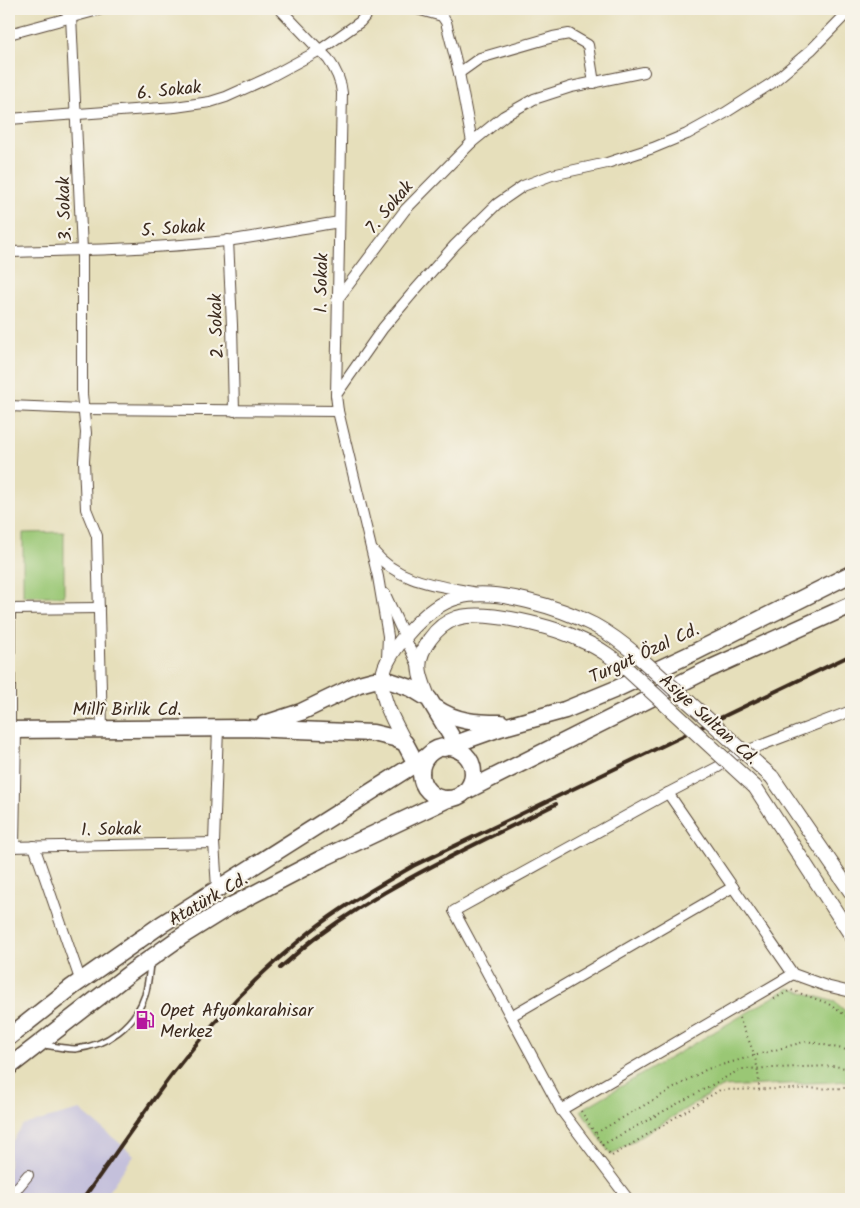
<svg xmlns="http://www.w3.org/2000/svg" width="860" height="1208" viewBox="0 0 860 1208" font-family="Kalam,sans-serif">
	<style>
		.industrial { fill: #c4c0db }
		.green { fill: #9ac775; stroke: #6a784a }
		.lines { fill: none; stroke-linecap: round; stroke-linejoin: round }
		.service-casing { stroke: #554536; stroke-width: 8 }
		.minor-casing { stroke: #554536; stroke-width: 12 }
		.secondary-casing { stroke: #554536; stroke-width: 16 }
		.primary-casing { stroke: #554536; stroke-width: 19 }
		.path { stroke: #554536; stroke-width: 2; stroke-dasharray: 1 4; stroke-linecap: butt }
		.service { stroke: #fff; stroke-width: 5 }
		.minor { stroke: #fff; stroke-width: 10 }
		.secondary { stroke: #fff; stroke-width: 14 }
		.primary { stroke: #fff; stroke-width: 16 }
		.rail { stroke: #3b2a1e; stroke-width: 4 }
		.secondary-bridge-casing { stroke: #554536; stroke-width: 16; stroke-linecap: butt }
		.secondary-bridge { stroke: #fff; stroke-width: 14 }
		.labels { text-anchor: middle; stroke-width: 4.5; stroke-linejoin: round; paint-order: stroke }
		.street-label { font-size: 18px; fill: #3b2a1e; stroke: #f7f3e8 }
		.poi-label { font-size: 18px; fill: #3b2a1e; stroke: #f7f3e8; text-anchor: start }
	</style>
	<rect width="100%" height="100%" fill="#f7f3e8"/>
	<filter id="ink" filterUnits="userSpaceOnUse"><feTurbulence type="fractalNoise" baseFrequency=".02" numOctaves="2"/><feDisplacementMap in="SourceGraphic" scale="10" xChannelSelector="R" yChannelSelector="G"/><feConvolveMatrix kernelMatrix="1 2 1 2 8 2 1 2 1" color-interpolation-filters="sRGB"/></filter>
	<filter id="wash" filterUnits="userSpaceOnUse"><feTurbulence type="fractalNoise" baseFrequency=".0096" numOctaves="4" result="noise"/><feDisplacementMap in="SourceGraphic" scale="20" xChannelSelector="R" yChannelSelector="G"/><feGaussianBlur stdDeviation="1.12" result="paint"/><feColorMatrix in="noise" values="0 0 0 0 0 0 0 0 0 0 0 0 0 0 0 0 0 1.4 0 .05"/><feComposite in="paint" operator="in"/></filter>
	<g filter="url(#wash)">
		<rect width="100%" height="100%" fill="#e6dfbb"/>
		<polygon class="industrial" points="80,1110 134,1155 103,1199 9,1199 9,1146 23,1125"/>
		<g class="green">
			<polygon points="64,532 64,596 23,596 23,533"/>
			<polygon points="789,988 835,1002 851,1016 851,1081 721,1087 611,1155 581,1110"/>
		</g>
	</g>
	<g filter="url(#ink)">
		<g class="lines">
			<g class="service-casing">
				<path id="service" d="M44,1045C54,1046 65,1049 75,1049C107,1046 135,1025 145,995C148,985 149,974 150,964"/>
			</g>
			<g class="minor-casing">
				<g id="minor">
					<polyline points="68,9 71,16 82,250 82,394 86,433 84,461 86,509 97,536 102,729"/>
					<path d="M280,9L328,59C336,70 341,80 342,93L336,395L338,411L378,577L388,636L387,659"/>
					<polyline points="417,9 442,16 446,22 459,73 472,142"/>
					<polyline points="9,34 102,9"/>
					<polyline points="459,73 480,58 553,37 569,34 588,45 594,83"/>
					<polyline points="9,119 175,107 210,102 226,97 268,78 320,50 360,22 371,9"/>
					<polyline points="228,240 232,325 234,411"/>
					<path d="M9,252C81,250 154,249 226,241C264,236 301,228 339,222"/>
					<polyline points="337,300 405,210 472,142 504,116 534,99 571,87 644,72"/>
					<polyline points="336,395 383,328 416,289 455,245 497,204 523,186 552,175 607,163 653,148 687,134 725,113 772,83 811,50 851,9"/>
					<polyline points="9,406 83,409 338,411"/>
					<path d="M373,551C398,582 436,585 472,592"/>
					<polyline points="385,594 418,666"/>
					<polyline points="9,609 99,608"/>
					<polyline points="10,730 10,609"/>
					<polyline points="668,793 793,974 826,986 851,992"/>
					<polyline points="34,846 81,982"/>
					<polyline points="9,847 214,843"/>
					<polyline points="14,847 16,730"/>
					<polyline points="217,888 214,843 218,728"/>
					<polyline points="511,1016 733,887"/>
					<polyline points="561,1110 793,974"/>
					<polyline points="9,1198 28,1175"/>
					<polyline points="628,1199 561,1110 454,911 668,793 718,767 733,756 851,711"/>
				</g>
			</g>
			<g class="secondary-casing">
				<g id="secondary">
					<path d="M429,699C419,675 413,661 430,639C437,629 445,622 457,618C487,609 555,627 583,641C600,648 614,659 628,670"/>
					<path d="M405,743C381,696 368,678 407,634C421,618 438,602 459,597C495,587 561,608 594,625C611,634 626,646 640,658"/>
					<polyline points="772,777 851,892"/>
					<polyline points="755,787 851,935"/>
				</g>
			</g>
			<g class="primary-casing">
				<g id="primary">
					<path d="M436,708C456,722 477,723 501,723"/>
					<polyline points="264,724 301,712 359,684 374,680 390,681 411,688 429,699 460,751"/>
					<polyline points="9,730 245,728 373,733 394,738 405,743 421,773"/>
					<circle cx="447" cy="773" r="26"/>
					<polyline points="444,748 500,728 565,710 616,689 695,652 851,574"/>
					<polyline points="464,792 707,670 851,605"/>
					<polyline points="9,1037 72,987 162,924 426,757"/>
					<polyline points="9,1067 130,973 182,936 227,908 321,859 448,799"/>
				</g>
			</g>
			<g class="path">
				<polyline points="774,999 791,990 827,1003 851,1019"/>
				<path d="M739,1018C751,1046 759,1059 759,1090"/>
				<polyline points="581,1111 605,1149 612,1156 720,1090 851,1088"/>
				<polyline points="596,1133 707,1069 807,1041 851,1051"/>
				<polyline points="602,1145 741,1069 834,1066 851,1069"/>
			</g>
			<use href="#service" class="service"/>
			<use href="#minor" class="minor"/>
			<use href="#secondary" class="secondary"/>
			<use href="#primary" class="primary"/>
			<g class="rail">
				<path d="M280,968C292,958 304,946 318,936C391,882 475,845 556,804"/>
				<path d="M83,1199C113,1157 142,1114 173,1073C213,1021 260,972 311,931C342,906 379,886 413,866L851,655"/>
			</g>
			<g class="secondary-bridge-casing">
				<g id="secondary-bridge">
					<polyline points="640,658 772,777"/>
					<polyline points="628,670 755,787"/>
				</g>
			</g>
			<use href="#secondary-bridge" class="secondary-bridge"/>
		</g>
	</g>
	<defs>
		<g id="fuel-bare" transform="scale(1.5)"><path d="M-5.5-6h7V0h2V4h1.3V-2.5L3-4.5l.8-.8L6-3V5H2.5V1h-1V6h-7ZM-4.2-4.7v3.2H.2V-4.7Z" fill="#b5179e" stroke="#f7f3e8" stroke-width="2.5" paint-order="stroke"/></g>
	</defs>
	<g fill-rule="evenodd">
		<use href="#fuel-bare" x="145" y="1020"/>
	</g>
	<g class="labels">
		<g class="street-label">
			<text transform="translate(169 90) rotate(-6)" y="6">6. Sokak</text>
			<text transform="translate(389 207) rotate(-50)" y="6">7. Sokak</text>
			<text transform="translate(64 209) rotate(-92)" y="6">3. Sokak</text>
			<text transform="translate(173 228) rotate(-4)" y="6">5. Sokak</text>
			<text transform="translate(321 283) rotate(-89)" y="6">1. Sokak</text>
			<text transform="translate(216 326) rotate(-92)" y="6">2. Sokak</text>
			<text transform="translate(644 653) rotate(-25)" y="6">Turgut Özal Cd.</text>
			<text x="127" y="715">Millî Birlik Cd.</text>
			<text transform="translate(709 719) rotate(42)" y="6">Asiye Sultan Cd.</text>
			<text transform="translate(111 829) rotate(-1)" y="6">1. Sokak</text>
			<text transform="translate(208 899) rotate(-30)" y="6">Atatürk Cd.</text>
		</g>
		<g class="poi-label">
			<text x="160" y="1016">Opet Afyonkarahisar<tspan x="160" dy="21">Merkez</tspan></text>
		</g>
	</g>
	<rect width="860" height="1208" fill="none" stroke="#f7f3e8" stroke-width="30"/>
</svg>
